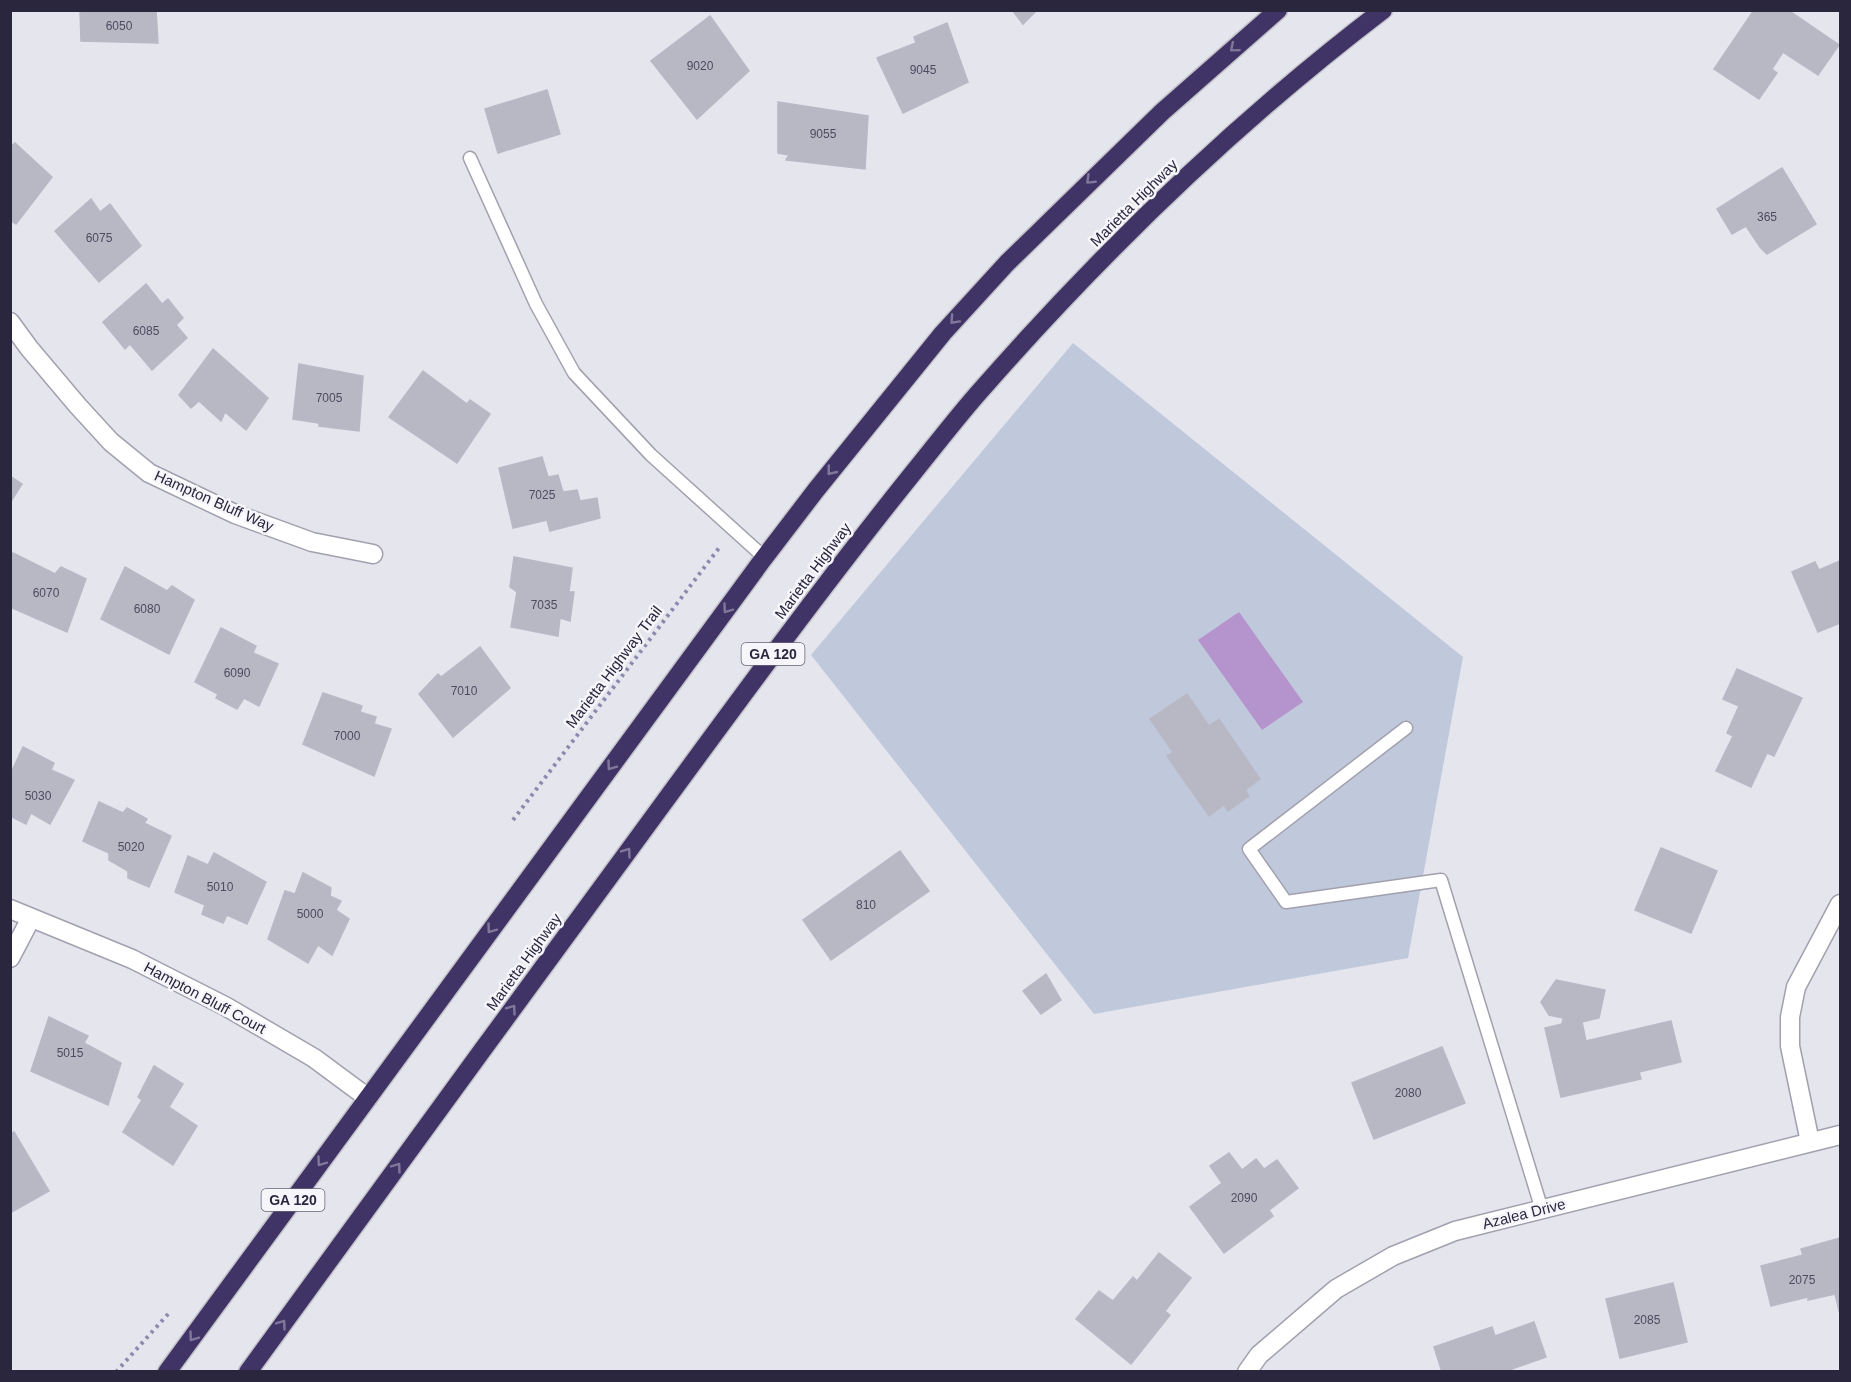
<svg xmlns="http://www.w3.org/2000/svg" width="1851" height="1382" viewBox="0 0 1851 1382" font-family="Helvetica,sans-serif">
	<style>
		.green { fill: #c0c9dc }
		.water { fill: #b593cd }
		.building { fill: #b8b8c5; stroke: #b8b8c6; stroke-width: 1.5 }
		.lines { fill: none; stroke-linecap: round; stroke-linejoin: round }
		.lane-casing { stroke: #a2a0ae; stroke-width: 15 }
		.street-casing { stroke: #a2a0ae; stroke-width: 21 }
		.highway-casing { stroke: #c3c2c9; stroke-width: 21 }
		.path { stroke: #8d89ae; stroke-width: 4; stroke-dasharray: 3 4.5; stroke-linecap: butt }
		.lane { stroke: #fff; stroke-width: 12 }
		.street { stroke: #fff; stroke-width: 18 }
		.highway { stroke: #403467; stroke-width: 18 }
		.oneway { stroke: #80789a }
		.labels { text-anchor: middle; stroke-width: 5; stroke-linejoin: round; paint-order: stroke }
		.number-label { font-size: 12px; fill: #4e4a60 }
		.shield { fill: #f6f6fa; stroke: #676476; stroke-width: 1.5 }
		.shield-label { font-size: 14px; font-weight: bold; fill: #2a263e }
		.street-label { font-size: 15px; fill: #2a263e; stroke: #f6f6fa }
	</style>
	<rect width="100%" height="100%" fill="#e5e5ed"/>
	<polygon class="green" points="1073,343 1463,657 1408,958 1094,1014 811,655"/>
	<polygon class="water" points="1239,612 1303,702 1262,730 1198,640"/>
	<g class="building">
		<polygon points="80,10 156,10 158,43 81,41"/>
		<polygon points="1012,10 1037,10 1023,24"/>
		<polygon points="1754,10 1788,10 1839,45 1818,75 1783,52 1772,69 1777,73 1759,99 1714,69"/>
		<polygon points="710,16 749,71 697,119 651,61"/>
		<polygon points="947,23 968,82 903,113 877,58 916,43 914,37"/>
		<polygon points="547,90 560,134 498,153 485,109"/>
		<polygon points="778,102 868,116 865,169 786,160 789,155 778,153"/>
		<polygon points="15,143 52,177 16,224 10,220 10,147"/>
		<polygon points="1782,168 1816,224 1767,254 1760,247 1746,226 1732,234 1717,209"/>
		<polygon points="91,199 100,212 110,204 141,246 99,282 55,231"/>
		<polygon points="146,284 162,304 168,299 183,318 176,325 187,338 152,370 130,344 125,349 103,322"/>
		<polygon points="213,349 268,398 246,430 225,412 221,421 199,401 191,408 179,395"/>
		<polygon points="299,364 363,376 359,431 319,426 319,423 293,419"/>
		<polygon points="423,371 467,404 470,400 490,414 457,463 389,417"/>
		<polygon points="542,457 548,477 558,475 563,492 577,490 580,501 597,498 600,518 550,531 547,520 513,528 499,468"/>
		<polygon points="10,476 22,484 10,503"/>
		<polygon points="13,553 55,574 61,567 86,579 67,632 10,607 10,558"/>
		<polygon points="514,557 572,568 569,592 574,592 570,621 560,618 558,636 511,627 517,592 510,587"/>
		<polygon points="1840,561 1840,623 1818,632 1792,572 1815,562 1819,570"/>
		<polygon points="125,567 167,591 172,586 194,600 169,654 101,619"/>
		<polygon points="221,628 256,646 253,653 278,664 259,706 244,698 237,709 216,698 218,694 195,682"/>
		<polygon points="480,647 510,688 453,737 419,694 438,674 441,677"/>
		<polygon points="1737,669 1802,698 1774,756 1767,753 1751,787 1716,771 1733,736 1727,733 1739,706 1723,699"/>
		<polygon points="323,693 362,706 360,712 376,717 374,724 391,729 374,776 303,744"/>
		<polygon points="1187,694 1209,726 1219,719 1260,779 1245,790 1249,796 1228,811 1224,805 1209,816 1167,756 1173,752 1150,719"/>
		<polygon points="23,747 54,763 51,770 74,780 50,824 31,813 26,824 10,816 10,775"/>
		<polygon points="99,802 123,813 127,808 147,819 144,823 171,836 149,887 128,878 128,871 109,860 109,853 83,841"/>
		<polygon points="1661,848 1717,871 1691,933 1635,910"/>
		<polygon points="900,851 929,891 831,960 803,920"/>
		<polygon points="214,853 266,882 247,924 227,915 223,923 202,914 205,905 175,892 188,856 208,865"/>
		<polygon points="303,873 331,888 330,896 341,901 336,910 349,919 332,955 318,945 308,963 268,939 285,891 295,894"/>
		<polygon points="1046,974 1061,1000 1041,1014 1023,991"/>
		<polygon points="1556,980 1605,990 1599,1018 1582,1022 1586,1041 1671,1021 1681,1062 1639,1072 1641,1079 1561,1097 1545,1028 1562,1024 1563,1018 1549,1015 1541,1002"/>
		<polygon points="49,1017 88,1036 84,1043 121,1063 108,1105 31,1071"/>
		<polygon points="1442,1047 1465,1103 1374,1139 1352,1083"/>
		<polygon points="154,1066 183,1084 169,1107 197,1126 173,1165 123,1132 142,1100 138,1097"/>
		<polygon points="14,1132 49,1191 10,1213 10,1134"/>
		<polygon points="1229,1153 1242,1170 1256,1159 1264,1169 1277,1160 1298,1188 1269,1210 1273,1216 1224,1253 1190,1207 1222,1183 1210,1166"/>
		<polygon points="1840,1238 1840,1314 1835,1294 1808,1300 1808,1297 1771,1306 1761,1266 1803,1255 1801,1249"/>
		<polygon points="1159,1253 1191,1278 1165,1311 1170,1315 1131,1364 1076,1319 1099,1291 1113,1301 1133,1277 1137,1281"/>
		<polygon points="1673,1283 1687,1342 1620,1358 1606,1299"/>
		<polygon points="1534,1322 1546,1357 1509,1370 1509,1372 1442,1372 1434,1347 1492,1327 1495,1336"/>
	</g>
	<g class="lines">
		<g class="lane-casing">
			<g id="lane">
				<polyline points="470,158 536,304 574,373 651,455 765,558"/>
				<polyline points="1406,728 1249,849 1286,902 1441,880 1542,1210"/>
			</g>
		</g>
		<g class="street-casing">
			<g id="street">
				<polyline points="10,322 29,348 78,406 111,442 149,473 235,514 312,542 373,554"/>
				<polyline points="10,909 132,959 225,1006 314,1058 368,1098"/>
				<polyline points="10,958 31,918"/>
				<polyline points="1810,1142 1790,1046 1790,1017 1796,987 1840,904"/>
				<polyline points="1247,1372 1259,1355 1336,1289 1393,1256 1455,1231 1840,1135"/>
			</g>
		</g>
		<g class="highway-casing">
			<g id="highway">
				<polyline points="167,1372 761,562 816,490 943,333 1007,263 1162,112 1278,10"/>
				<path d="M248,1372C383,1186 518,1001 654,816C739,700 823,585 913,473C935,446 957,417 981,390C1103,251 1236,122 1383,10"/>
			</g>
		</g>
		<g class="path">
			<polyline points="513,820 719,548"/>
			<polyline points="116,1372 169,1313"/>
		</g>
		<use href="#lane" class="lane"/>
		<use href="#street" class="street"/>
		<use href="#highway" class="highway"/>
	</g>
	<defs><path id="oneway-chevron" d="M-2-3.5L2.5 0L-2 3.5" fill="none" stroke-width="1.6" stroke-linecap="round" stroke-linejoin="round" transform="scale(1.5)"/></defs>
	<g class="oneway">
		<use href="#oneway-chevron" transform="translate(1234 48) rotate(140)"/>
		<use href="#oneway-chevron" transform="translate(1090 180) rotate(136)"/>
		<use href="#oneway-chevron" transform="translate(954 320) rotate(133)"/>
		<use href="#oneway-chevron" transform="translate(831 471) rotate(129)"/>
		<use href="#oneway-chevron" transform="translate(727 609) rotate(126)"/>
		<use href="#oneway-chevron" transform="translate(611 766) rotate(126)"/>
		<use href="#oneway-chevron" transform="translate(627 852) rotate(-54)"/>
		<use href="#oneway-chevron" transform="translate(491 929) rotate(126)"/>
		<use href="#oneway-chevron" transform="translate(512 1009) rotate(-54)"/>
		<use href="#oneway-chevron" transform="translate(321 1162) rotate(126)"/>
		<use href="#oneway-chevron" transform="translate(397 1167) rotate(-54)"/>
		<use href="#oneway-chevron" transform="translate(282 1324) rotate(-54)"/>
		<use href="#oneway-chevron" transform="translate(193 1337) rotate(126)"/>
	</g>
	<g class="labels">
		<g class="number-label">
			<text x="119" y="30">6050</text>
			<text x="700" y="70">9020</text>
			<text x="923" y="74">9045</text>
			<text x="823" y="138">9055</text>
			<text x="1767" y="221">365</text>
			<text x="99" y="242">6075</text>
			<text x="146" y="335">6085</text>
			<text x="329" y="402">7005</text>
			<text x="542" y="499">7025</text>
			<text x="46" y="597">6070</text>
			<text x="544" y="609">7035</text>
			<text x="147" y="613">6080</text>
			<text x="237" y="677">6090</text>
			<text x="464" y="695">7010</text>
			<text x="347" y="740">7000</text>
			<text x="38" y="800">5030</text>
			<text x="131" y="851">5020</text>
			<text x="220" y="891">5010</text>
			<text x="866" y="909">810</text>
			<text x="310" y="918">5000</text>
			<text x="70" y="1057">5015</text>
			<text x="1408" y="1097">2080</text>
			<text x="1244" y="1202">2090</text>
			<text x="1802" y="1284">2075</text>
			<text x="1647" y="1324">2085</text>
		</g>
		<g class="shield">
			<rect x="741.5" y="643" width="63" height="22" rx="4.5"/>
			<rect x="261.5" y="1189" width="63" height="22" rx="4.5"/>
		</g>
		<g class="shield-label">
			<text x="773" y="659">GA 120</text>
			<text x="293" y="1205">GA 120</text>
		</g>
		<g class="street-label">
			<text transform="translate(1134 203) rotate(-45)" y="5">Marietta Highway</text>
			<text transform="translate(214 501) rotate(24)" y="5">Hampton Bluff Way</text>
			<text transform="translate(813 571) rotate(-53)" y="5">Marietta Highway</text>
			<text transform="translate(614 667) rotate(-53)" y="5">Marietta Highway Trail</text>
			<text transform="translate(524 962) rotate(-54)" y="5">Marietta Highway</text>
			<text transform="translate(205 998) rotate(28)" y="5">Hampton Bluff Court</text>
			<text transform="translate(1524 1214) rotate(-14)" y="5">Azalea Drive</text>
		</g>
	</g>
	<rect width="1851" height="1382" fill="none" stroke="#2a263e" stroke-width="24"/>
</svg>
